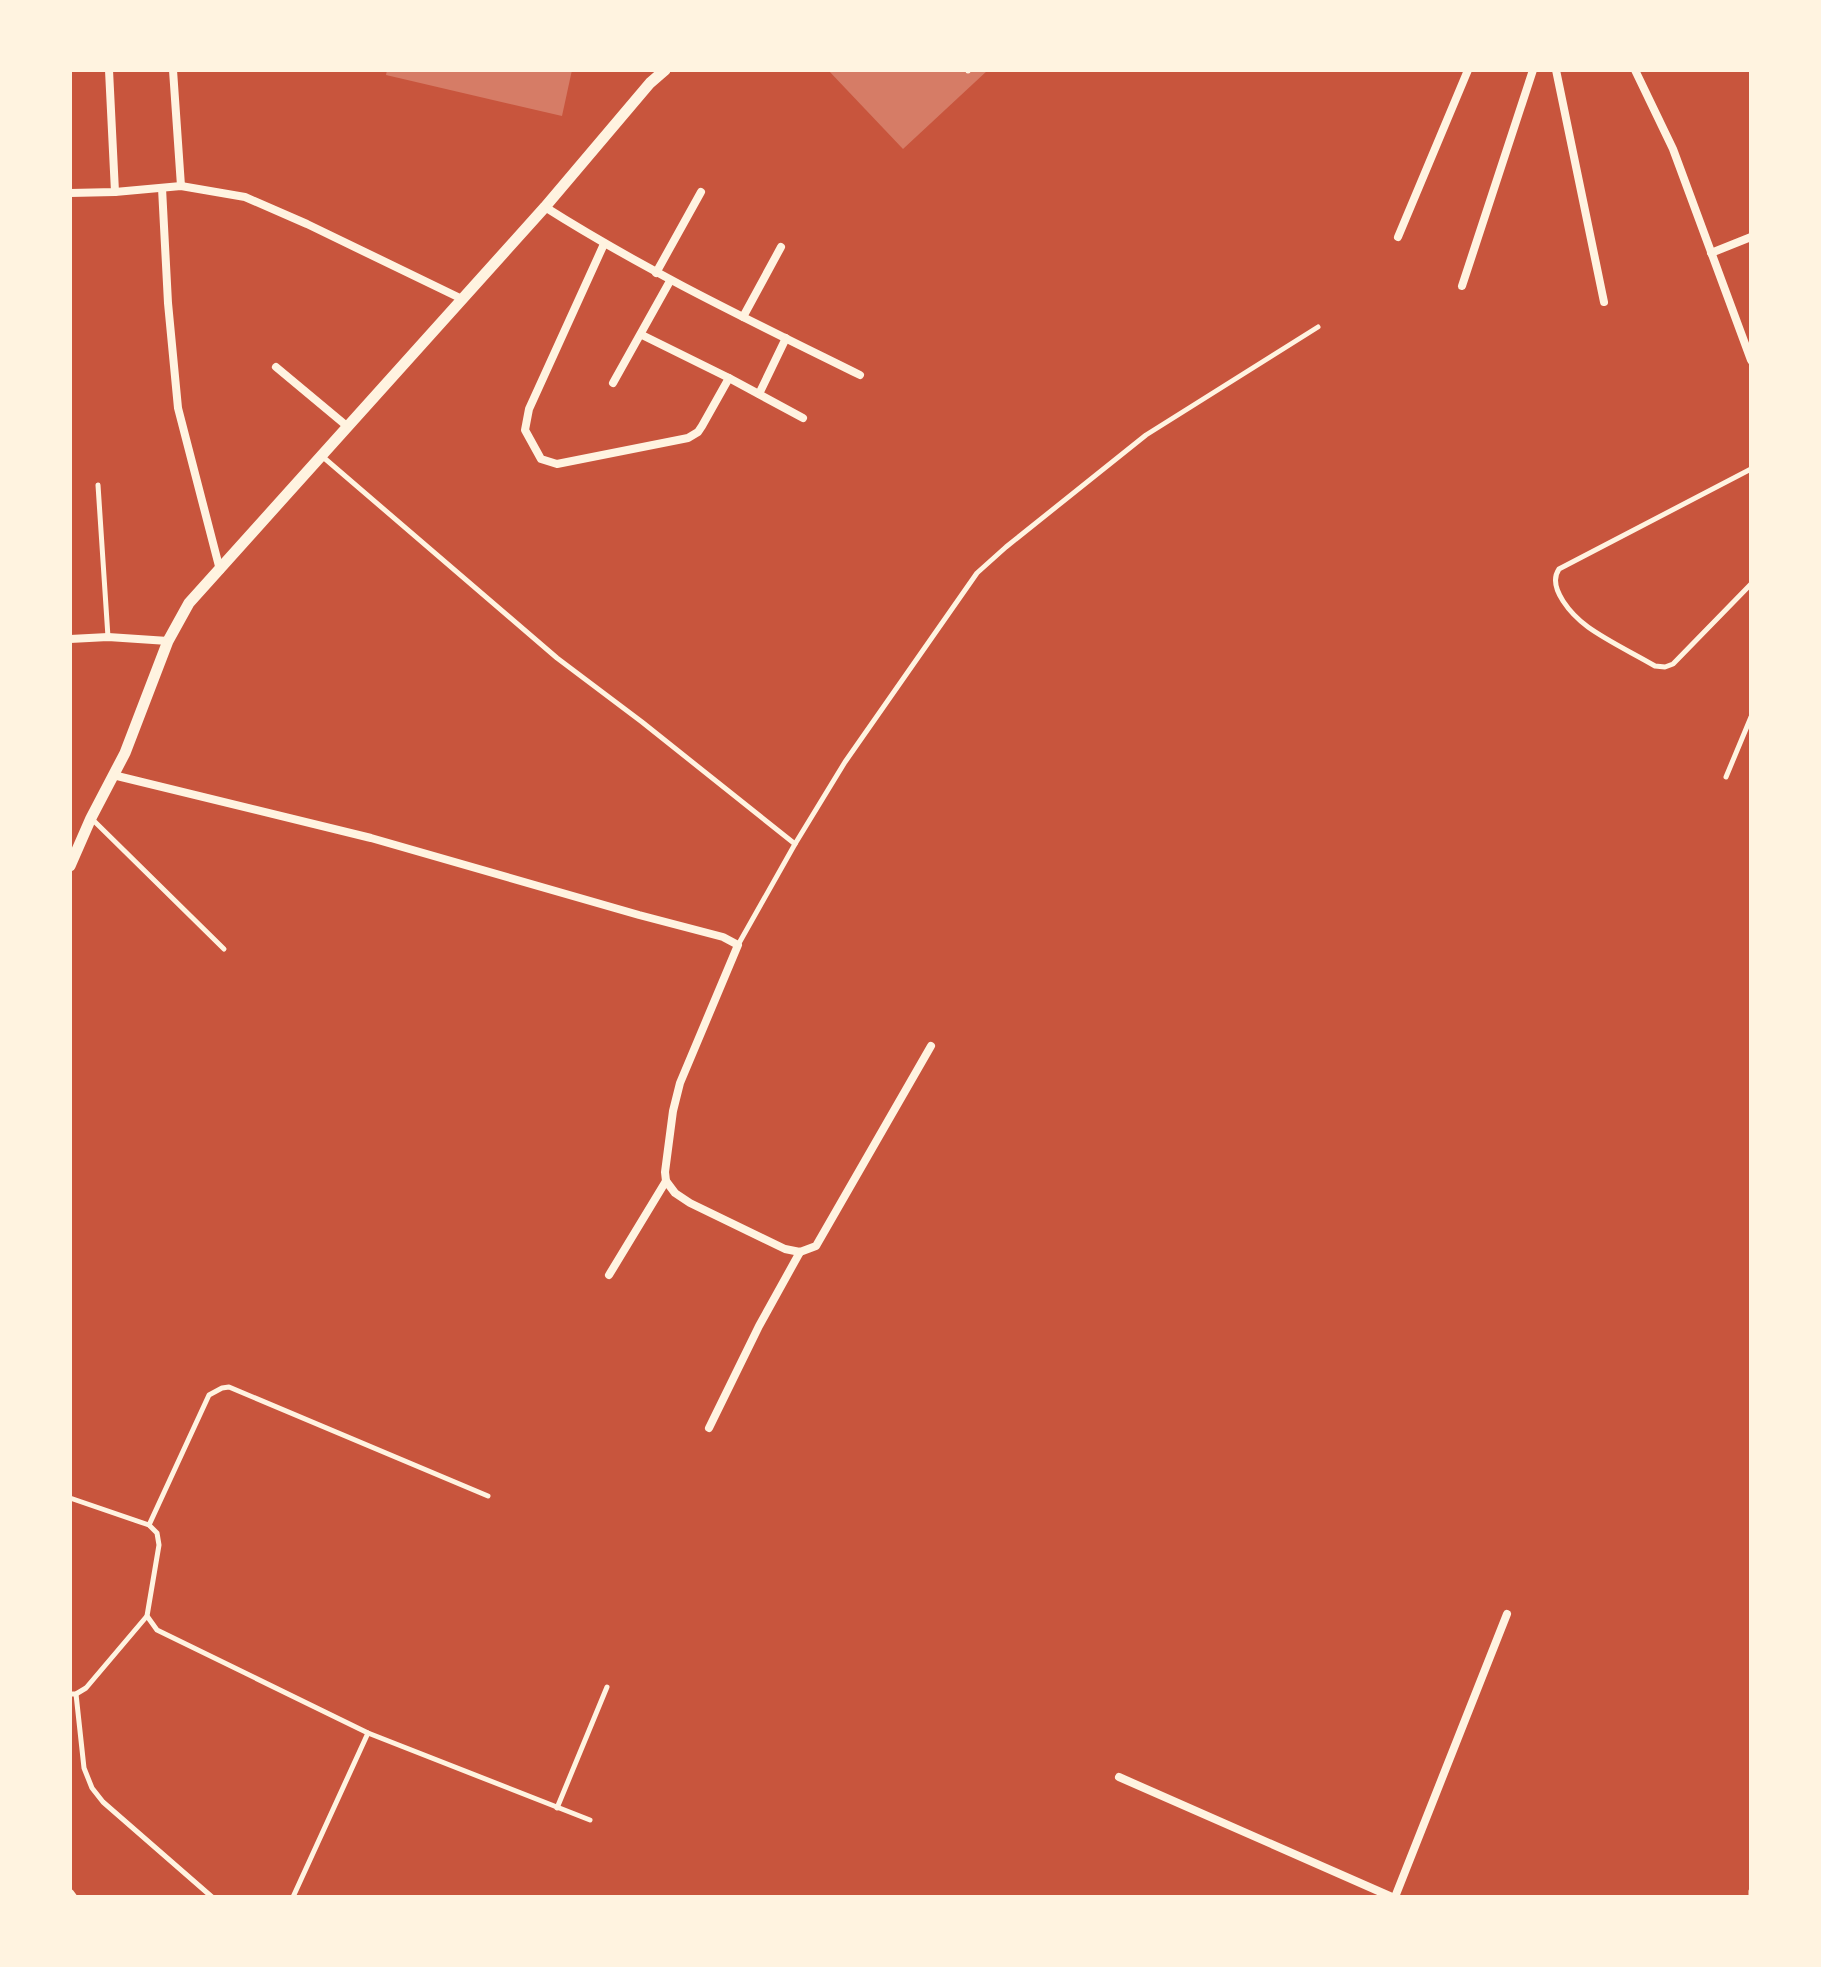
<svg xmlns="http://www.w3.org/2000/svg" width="1821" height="1967" viewBox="0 0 1821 1967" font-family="'Zilla Slab',serif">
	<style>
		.building { fill: #d67c66 }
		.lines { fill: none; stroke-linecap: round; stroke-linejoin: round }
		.service { stroke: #fff3e0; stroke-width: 5 }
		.minor { stroke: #fff3e0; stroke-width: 8 }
		.tertiary { stroke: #fff3e0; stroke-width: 11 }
	</style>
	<rect width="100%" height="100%" fill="#c8553d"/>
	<g class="building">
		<polygon points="387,70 572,70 562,116 386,75"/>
		<polygon points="828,70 988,70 903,149"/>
	</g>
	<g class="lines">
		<g class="service">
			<polyline points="968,70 968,71"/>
			<polyline points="323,457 557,658 642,722 795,844"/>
			<path d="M1751,469L1559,569C1546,588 1573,616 1588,627C1609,642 1633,653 1655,666L1665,667L1673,664L1751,584"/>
			<polyline points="98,485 108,637"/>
			<polyline points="1726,777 1751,717"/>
			<polyline points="91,818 224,949"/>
			<polyline points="738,945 795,844 845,762 977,573 1006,547 1146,435 1318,327"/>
			<polyline points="70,1498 149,1525 157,1533 159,1545 147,1616 157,1630 368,1733 590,1820"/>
			<polyline points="149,1525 209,1395 222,1388 229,1387 488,1496"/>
			<polyline points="70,1694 76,1694 86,1688 147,1616"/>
			<polyline points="76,1694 84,1768 92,1788 103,1802 212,1897"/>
			<polyline points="557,1808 607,1687"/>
			<polyline points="293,1897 368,1733"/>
			<polyline points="1751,1897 1751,1891"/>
		</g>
		<g class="minor">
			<polyline points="109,70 115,192"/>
			<polyline points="173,70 181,186"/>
			<polyline points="1556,70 1604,302"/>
			<polyline points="1635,70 1673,149 1751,360"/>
			<polyline points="162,188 168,303 178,408 220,570"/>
			<polyline points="70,193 115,192 181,186 245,197 307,224 462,299"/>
			<path d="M545,207C646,271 753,322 860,375"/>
			<polyline points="1398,237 1468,70"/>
			<polyline points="604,244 529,409 525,430 541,459 557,464 688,438 698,432 702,426 729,378"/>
			<polyline points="1711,253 1751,237"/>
			<polyline points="656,273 701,192"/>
			<polyline points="1462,286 1533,70"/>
			<polyline points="743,317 781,247"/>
			<polyline points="642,335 729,378 803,418"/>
			<polyline points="276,367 348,427"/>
			<polyline points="613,383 670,281"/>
			<polyline points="759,394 786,338"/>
			<polyline points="70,639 108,637 168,641"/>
			<polyline points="113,775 371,838 639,915 723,937 738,945 680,1083 673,1111 665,1172 666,1181 675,1193 690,1203 785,1249 800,1252 816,1246 931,1046"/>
			<polyline points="609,1275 666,1181"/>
			<polyline points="709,1428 759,1326 800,1252"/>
			<polyline points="1119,1777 1392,1897"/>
			<polyline points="70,1893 73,1897"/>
			<polyline points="1395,1897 1507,1614"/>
		</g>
		<polyline class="tertiary" points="70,866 91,818 125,753 168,641 189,603 545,207 650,83 665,70"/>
	</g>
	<rect width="1821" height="1967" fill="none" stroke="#fff3e0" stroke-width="144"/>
</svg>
